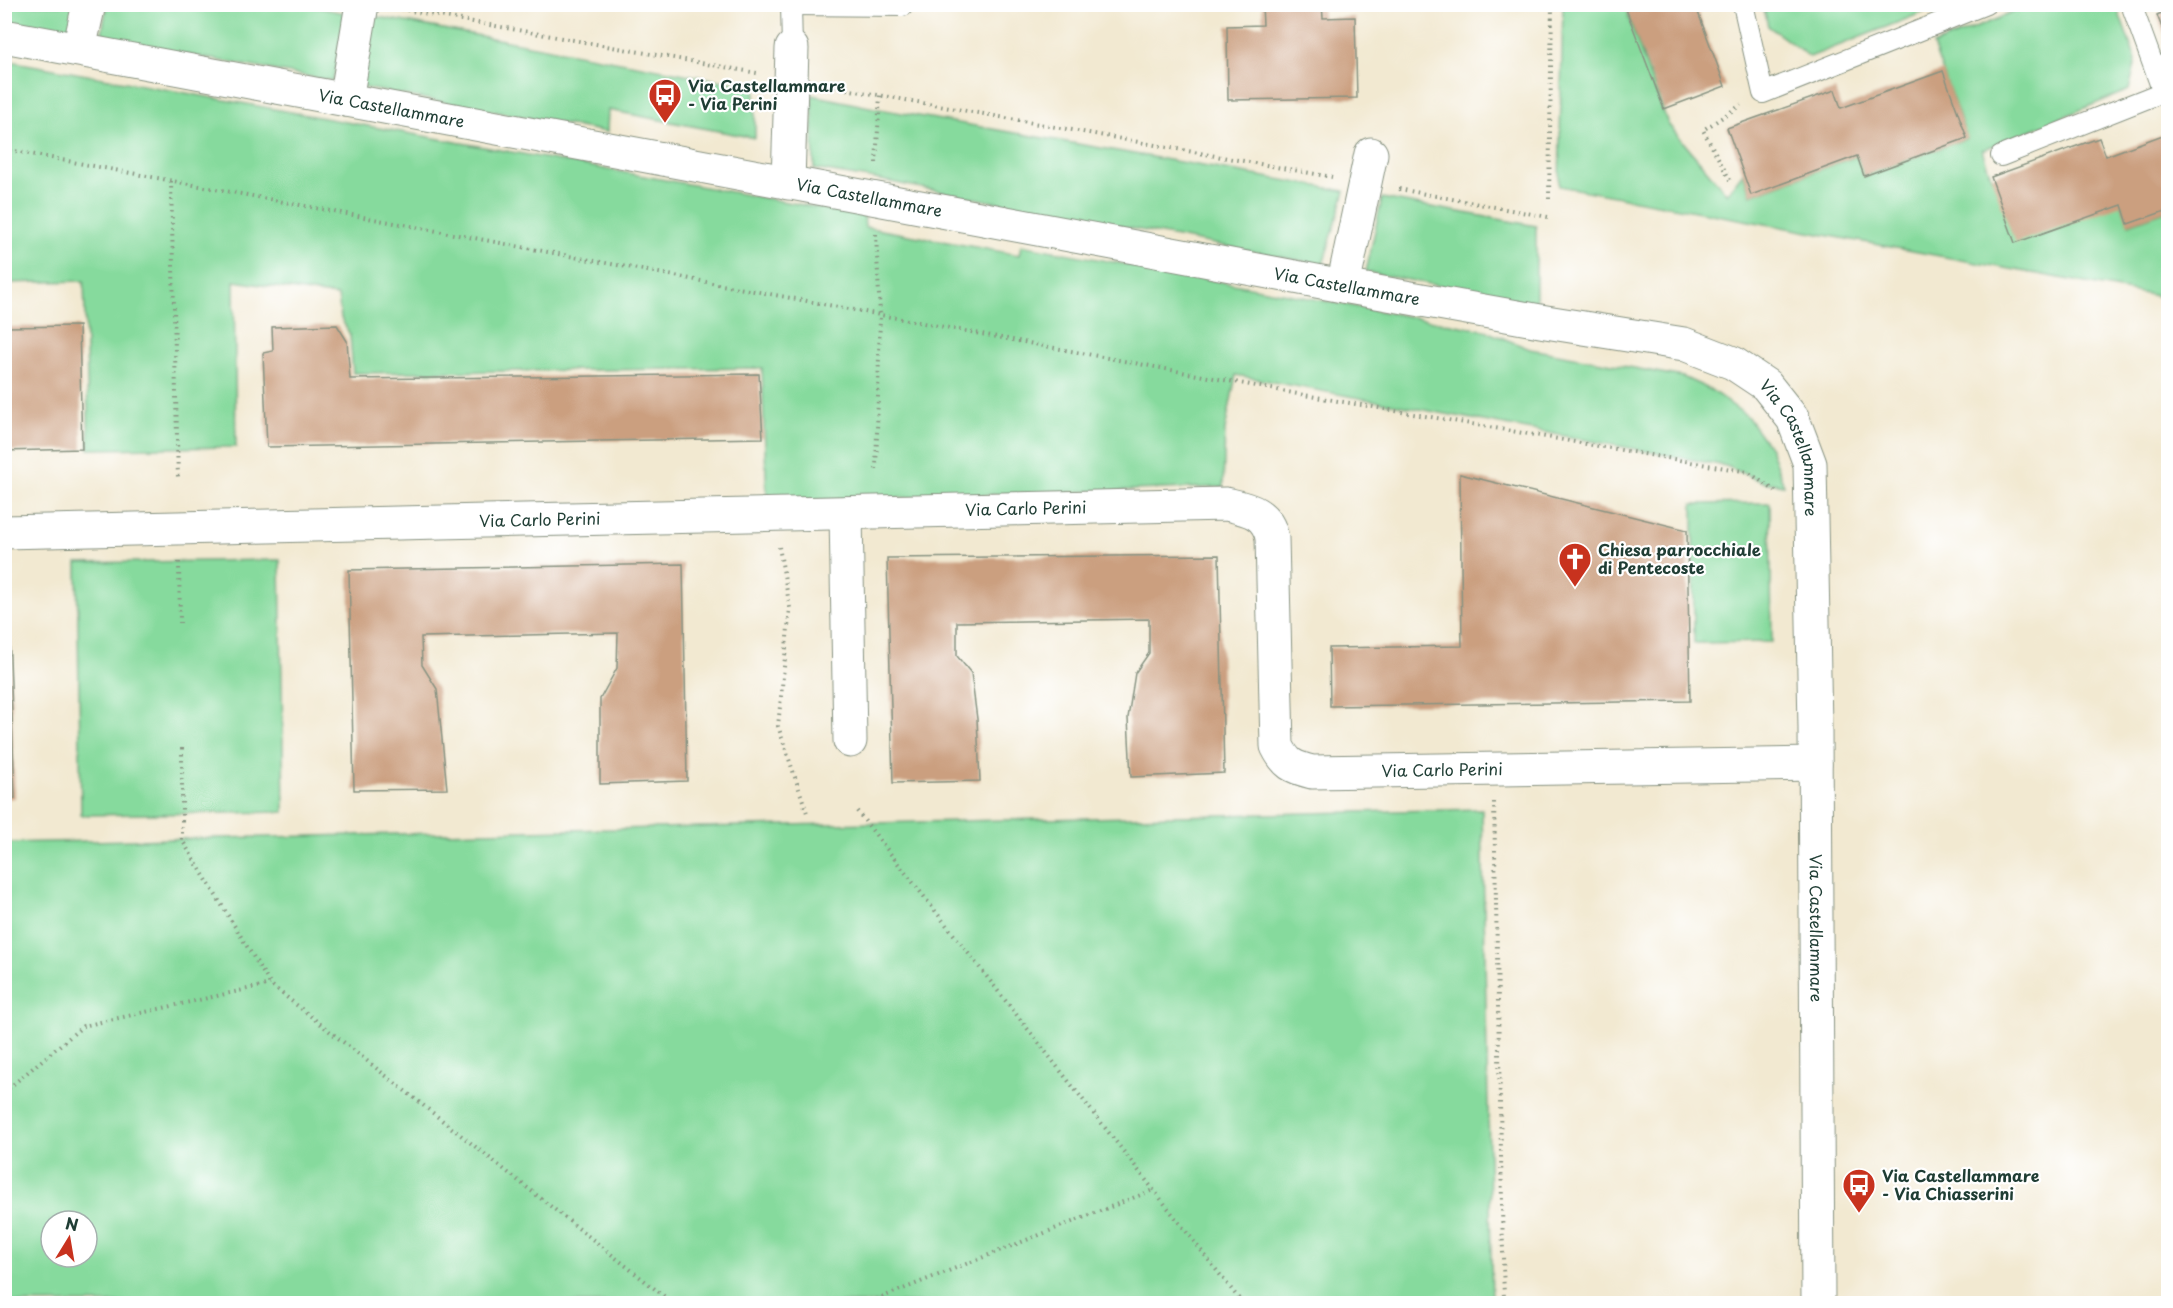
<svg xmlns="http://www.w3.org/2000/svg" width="2173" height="1308" viewBox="0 0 2173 1308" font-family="'Playpen Sans',sans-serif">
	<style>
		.green { fill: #86da9d; stroke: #528c68; stroke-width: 1.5; fill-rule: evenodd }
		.building { fill: #cb9f7f }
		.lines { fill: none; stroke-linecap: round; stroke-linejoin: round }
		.lane-casing { stroke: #889382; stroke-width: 22 }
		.street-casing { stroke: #889382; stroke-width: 35 }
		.secondary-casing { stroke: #889382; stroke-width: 35 }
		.path { stroke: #889382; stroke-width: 4; stroke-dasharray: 1.5 4.5; stroke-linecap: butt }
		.lane { stroke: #fff; stroke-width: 20 }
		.street { stroke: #fff; stroke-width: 33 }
		.secondary { stroke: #fff; stroke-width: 33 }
		.labels { text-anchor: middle; stroke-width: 4.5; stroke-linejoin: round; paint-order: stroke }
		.poi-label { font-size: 16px; font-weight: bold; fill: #1f3d34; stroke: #fff; text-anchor: start }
		.street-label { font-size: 16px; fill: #1f3d34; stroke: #fff }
	</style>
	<rect width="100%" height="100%" fill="#fff"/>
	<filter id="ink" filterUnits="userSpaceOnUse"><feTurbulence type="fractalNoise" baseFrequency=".0167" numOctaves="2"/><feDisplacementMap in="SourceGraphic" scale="12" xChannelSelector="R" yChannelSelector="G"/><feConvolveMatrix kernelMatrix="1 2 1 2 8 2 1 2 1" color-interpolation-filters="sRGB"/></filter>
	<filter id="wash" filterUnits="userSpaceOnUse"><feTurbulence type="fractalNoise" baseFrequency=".008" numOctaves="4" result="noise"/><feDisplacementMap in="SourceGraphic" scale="24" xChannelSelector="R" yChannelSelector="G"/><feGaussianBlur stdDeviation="1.35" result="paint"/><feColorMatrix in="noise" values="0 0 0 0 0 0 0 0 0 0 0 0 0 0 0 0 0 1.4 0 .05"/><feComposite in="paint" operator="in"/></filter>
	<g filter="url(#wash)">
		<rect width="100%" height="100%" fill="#f2e9d1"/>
		<g class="green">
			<polygon points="300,4 345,13 333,81 101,39 107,5"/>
			<polygon points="4,5 76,5 72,25 59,32 5,23"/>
			<polygon points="1563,5 1624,5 1668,124 1727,194 1743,173 1751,195 1857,156 1864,176 1967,138 1933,45 2031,5 2116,5 2136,60 2129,90 1982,150 1991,177 2122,205 2129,224 2168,210 2168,298 1559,186"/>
			<polygon points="1763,5 1763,4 1942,5 1810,57 1768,26"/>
			<polygon points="373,16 755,87 755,138 608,110 607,132 360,87"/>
			<polygon points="4,60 864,216 865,227 1019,255 1021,245 1483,330 1530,349 1683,377 1711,390 1747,416 1770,448 1784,485 1763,482 1726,466 1236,375 1225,430 1223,487 767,502 762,368 353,373 350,335 341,318 338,296 234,281 236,447 89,449 84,281 5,283"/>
			<polygon points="812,95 879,109 1345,191 1323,265 875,179 814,169"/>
			<polygon points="1382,198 1536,226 1536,304 1366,272"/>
			<polygon points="1770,503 1772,642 1694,643 1693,504"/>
			<polygon points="280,560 284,812 81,815 77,563"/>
			<path d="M1482,809L1492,1303H5V843ZM51,1221H87V1257H51Z"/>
		</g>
		<g id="blocks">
			<g class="building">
				<polygon points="1262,4 1322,4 1323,18 1355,17 1357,98 1228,100 1227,26 1263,25"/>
				<polygon points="1624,4 1695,4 1725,86 1664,109"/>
				<polygon points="2168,10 2168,43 2157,15"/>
				<polygon points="1943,71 1967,138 1864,176 1857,156 1751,195 1727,128 1835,90 1841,108"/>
				<polygon points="2168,133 2168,210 2128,224 2122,205 2015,243 1991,177 2099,138 2106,156"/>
				<polygon points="337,325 347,341 350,379 759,374 763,438 267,447 263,353 273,351 272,327"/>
				<polygon points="79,326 82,449 4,451 5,327"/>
				<polygon points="1460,474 1687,530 1690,701 1330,706 1329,648 1462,646"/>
				<polygon points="1219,555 1224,773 1131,777 1128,718 1135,673 1149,653 1149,619 957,622 957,656 971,673 977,719 980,781 893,783 887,558"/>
				<polygon points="683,564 687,781 600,784 600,699 617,668 618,633 421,637 422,665 437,689 447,789 354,790 349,570"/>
				<polygon points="4,573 7,573 15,798 4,799"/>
			</g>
		</g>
	</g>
	<g filter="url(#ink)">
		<use href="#blocks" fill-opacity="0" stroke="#889382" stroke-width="1.5"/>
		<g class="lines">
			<g class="lane-casing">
				<g id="lane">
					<polyline points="791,4 792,48"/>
					<polyline points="1743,4 1763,93 1986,4"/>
					<polyline points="791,5 903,6 903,4"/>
					<polyline points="2001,156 2163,92 2131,4"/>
				</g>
			</g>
			<g class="street-casing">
				<g id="street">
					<polyline points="79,49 89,4"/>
					<polyline points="346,100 362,4"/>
					<polyline points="788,183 792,48"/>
					<polyline points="1343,286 1371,154"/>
					<polyline points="846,513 850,741"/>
					<path id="s1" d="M4,532L1226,504C1248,509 1267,512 1272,538L1277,746C1286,764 1292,767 1312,772L1815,764"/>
				</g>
			</g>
			<g class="secondary-casing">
				<g id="secondary">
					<path id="s2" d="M4,36L1343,286L1546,322L1684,344L1733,363L1766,385L1793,419L1810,464L1815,728L1818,1304"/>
				</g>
			</g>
			<g class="path">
				<polyline points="395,8 757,73"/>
				<polyline points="823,85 1332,177"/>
				<polyline points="4,149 1298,394 1748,472 1777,492"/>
				<polyline points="876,163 880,95"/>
				<polyline points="1730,180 1703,130 1741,105"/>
				<polyline points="171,181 178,480"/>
				<polyline points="1399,189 1548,217"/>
				<polyline points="1549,199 1552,4"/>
				<polyline points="876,234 880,315 876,472"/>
				<polyline points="779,547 790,608 778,726 807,813"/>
				<polyline points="179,562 180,623"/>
				<polyline points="182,748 182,840 270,984 674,1304"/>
				<polyline points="1494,802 1504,1304"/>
				<polyline points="857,811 1243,1304"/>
				<polyline points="4,1092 83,1026 270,984"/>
				<polyline points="865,1304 1153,1190"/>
			</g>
			<use href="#lane" class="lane"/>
			<use href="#street" class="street"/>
			<use href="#secondary" class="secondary"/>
		</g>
	</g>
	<defs>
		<g id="bus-pin" transform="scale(1.725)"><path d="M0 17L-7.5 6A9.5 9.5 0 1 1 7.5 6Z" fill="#c8321e" stroke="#fff"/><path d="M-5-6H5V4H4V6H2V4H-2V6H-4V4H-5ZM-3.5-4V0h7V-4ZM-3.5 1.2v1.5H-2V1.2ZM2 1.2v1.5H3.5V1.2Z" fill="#fff"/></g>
		<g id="church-pin" transform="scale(1.725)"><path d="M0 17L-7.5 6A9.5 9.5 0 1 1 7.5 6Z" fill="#c8321e" stroke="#fff"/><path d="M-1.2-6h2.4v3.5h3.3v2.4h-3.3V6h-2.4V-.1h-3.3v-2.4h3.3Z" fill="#fff"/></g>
	</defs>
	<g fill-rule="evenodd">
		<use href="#bus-pin" x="665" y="95"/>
		<use href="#church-pin" x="1575" y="559"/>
		<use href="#bus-pin" x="1859" y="1185"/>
	</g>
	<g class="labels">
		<g class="poi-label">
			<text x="688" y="92">Via Castellammare<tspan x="688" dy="18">- Via Perini</tspan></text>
			<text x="1598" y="556">Chiesa parrocchiale<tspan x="1598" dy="18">di Pentecoste</tspan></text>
			<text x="1882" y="1182">Via Castellammare<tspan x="1882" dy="18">- Via Chiasserini</tspan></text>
		</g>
		<g class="street-label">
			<text dy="6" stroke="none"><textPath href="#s2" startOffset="394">Via Castellammare</textPath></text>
			<text dy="6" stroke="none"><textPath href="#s2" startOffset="880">Via Castellammare</textPath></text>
			<text dy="6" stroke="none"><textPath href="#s2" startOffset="1366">Via Castellammare</textPath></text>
			<text dy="6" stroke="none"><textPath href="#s2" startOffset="1870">Via Castellammare</textPath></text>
			<text dy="6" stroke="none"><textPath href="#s1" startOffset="1022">Via Carlo Perini</textPath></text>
			<text dy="6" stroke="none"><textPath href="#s1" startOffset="536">Via Carlo Perini</textPath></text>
			<text dy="6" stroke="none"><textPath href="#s1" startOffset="1668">Via Carlo Perini</textPath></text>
			<text dy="6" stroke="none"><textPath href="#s2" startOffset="2356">Via Castellammare</textPath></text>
		</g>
	</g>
	<rect width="2173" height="1308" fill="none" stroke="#fff" stroke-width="24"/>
	<g transform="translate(69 1239) rotate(11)"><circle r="28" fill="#ffffff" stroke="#a5b1ae" stroke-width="1.5"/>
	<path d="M0-4.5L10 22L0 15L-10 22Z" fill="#c8321e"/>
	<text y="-9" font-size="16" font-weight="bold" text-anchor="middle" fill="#1f3d34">N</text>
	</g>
</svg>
